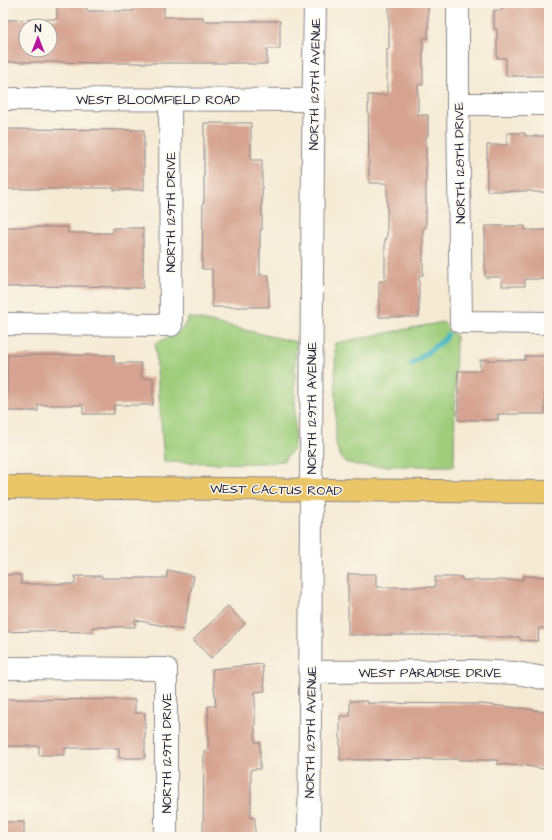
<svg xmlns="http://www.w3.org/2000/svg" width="552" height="840" viewBox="0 0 552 840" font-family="'Architects Daughter',sans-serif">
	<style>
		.green { fill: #9fcd7c; stroke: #60785c }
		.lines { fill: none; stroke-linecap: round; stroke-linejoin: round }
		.stream { stroke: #47b6c0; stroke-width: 5.5 }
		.building { fill: #d5a390; fill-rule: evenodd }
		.minor-casing { stroke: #8c8688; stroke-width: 24 }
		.major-casing { stroke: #8c8688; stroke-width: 24 }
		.minor { stroke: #fff; stroke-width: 22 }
		.major { stroke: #ebc669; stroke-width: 22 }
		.labels { text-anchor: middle; stroke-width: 3; stroke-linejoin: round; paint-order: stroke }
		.street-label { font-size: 13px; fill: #22223b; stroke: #fbf7ec }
	</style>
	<rect width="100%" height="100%" fill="#fbf7ec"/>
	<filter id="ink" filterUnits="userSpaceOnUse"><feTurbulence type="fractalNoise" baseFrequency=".025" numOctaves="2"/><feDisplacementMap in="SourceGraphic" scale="8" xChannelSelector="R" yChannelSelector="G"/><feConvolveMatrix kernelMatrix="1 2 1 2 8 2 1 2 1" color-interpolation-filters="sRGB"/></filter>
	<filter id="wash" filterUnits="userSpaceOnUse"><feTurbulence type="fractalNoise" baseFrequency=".012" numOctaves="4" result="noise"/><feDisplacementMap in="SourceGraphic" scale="16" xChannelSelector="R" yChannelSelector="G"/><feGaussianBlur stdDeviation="0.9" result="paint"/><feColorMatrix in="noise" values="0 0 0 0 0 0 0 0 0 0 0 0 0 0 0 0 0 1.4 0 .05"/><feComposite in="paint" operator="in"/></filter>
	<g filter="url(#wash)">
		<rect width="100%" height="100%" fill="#f5ebd5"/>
		<g class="green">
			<path d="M189,317L296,342L295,358V437L293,450L283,461C244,466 203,462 164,462L155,343C174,335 179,337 189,317Z"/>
			<polygon points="443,322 451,332 456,336 454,466 360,466 345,462 339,454 336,444 335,343"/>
		</g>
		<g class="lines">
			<polyline class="stream" points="412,364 445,339 447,335"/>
		</g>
		<g id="blocks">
			<g class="building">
				<polygon points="389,3 428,3 428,38 423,38 423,85 418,85 418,115 428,115 428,136 426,136 426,228 423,228 423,275 419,275 419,317 379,317 379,281 385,281 385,239 387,239 387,183 369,183 368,95 387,95 387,49 389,49"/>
				<polygon points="502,3 549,3 549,76 506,76 506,58 497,58 497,29 494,29 494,10 502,10"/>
				<path d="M57,4H87V11H134V4H164V17H203V21H280V49H267V64H248V63H96L57,62H3V20L57,19ZM26,26H50V50H26Z"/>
				<polygon points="204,123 251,123 251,160 262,160 262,230 260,230 260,275 269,275 269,307 212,307 212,269 202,269 203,202 204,202"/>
				<polygon points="3,129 144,130 144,190 114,190 114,188 69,188 69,189 3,189"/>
				<polygon points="507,133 525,133 525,136 549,136 549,192 533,192 533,191 487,191 487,145 507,145"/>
				<polygon points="485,226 525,226 525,230 549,230 549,279 525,279 525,286 502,286 502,277 485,277"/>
				<polygon points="3,227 68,227 68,233 113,233 113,228 143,228 143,288 113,288 113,287 75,286 3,287"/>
				<polygon points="7,355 114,355 114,363 141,363 141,378 153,378 153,405 114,405 114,414 83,414 83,405 38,405 38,411 7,411"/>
				<polygon points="525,356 545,356 545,414 498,414 498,420 458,420 458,371 480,371 480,360 525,360"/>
				<polygon points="168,570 194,576 183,630 135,620 135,627 92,627 92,632 34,631 3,632 3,575 21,575 21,584 75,584 75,576 102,576 102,578 166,578"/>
				<polygon points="348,574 376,574 376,587 435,587 435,577 462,577 462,580 523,580 523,576 549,577 549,628 539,628 538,641 520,640 520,637 478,637 478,635 348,635"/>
				<polygon points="228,606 245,624 211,658 193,640"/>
				<polygon points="262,664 265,691 255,692 255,742 260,742 260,769 251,769 251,818 255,818 255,837 203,837 204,751 208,751 208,706 216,706 212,669"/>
				<polygon points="3,699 135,700 135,713 145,713 145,758 119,758 119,748 65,748 65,755 39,755 39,746 3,746"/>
				<polygon points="350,701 367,701 367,703 481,704 529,709 549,713 549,770 522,765 522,766 497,764 498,760 459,760 459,759 340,760 340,716 350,716"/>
				<rect x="3" y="822" width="21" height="15"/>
			</g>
		</g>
	</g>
	<g filter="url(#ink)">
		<use href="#blocks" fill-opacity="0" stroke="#8c8688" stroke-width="1"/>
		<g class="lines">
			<g class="minor-casing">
				<g id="minor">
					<polyline points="458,3 458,104 461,322 549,323"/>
					<polyline points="3,99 313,100"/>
					<polyline points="458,104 549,104"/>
					<polyline points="3,324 171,325 170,99"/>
					<polyline points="3,668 166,669 166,837"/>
					<polyline points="311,672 473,671 516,673 549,679"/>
					<path d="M309,837C312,559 310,281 315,3"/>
				</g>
			</g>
			<g class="major-casing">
				<polyline id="major" points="3,487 549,492"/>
			</g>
			<use href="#minor" class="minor"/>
			<use href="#major" class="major"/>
		</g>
	</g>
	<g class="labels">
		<g class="street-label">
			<text transform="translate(314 84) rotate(-89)" y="5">NORTH 129TH AVENUE</text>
			<text x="158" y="104">WEST BLOOMFIELD ROAD</text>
			<text transform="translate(459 163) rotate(-91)" y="5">NORTH 128TH DRIVE</text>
			<text transform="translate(170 212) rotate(-90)" y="5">NORTH 129TH DRIVE</text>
			<text transform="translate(311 408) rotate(-90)" y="5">NORTH 129TH AVENUE</text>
			<text transform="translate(276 489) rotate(1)" y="5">WEST CACTUS ROAD</text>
			<text x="430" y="677">WEST PARADISE DRIVE</text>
			<text transform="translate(310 732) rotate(-89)" y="5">NORTH 129TH AVENUE</text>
			<text transform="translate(166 753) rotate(-90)" y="5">NORTH 129TH DRIVE</text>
		</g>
	</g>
	<rect width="552" height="840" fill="none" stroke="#fbf7ec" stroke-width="16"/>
	<g transform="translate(38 38)"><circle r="19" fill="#fbf7ec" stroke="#a4a2a5"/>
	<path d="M0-3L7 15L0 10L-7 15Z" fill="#b5179e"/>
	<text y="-6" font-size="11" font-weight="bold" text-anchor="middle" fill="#22223b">N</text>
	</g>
</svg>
